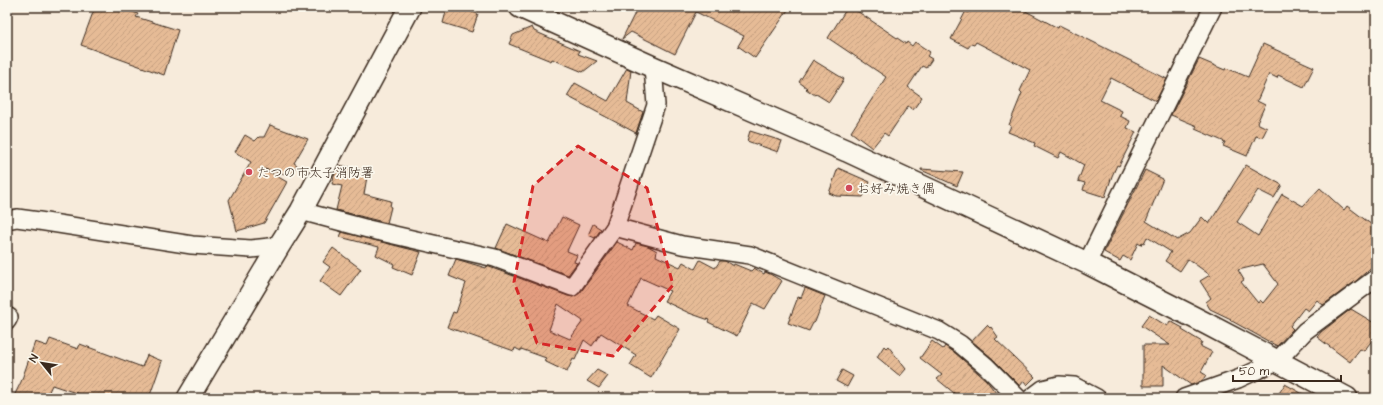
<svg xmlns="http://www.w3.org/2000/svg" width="1383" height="405" viewBox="0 0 1383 405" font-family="'Architects Daughter','Klee One',sans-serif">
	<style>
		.building { fill: url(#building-hatch); stroke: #3b2a1e; fill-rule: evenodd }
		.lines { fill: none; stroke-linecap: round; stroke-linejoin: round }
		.minor-casing { stroke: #3b2a1e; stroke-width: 20 }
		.tertiary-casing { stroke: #3b2a1e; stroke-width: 24 }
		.minor { stroke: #fbf7ec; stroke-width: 17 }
		.tertiary { stroke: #fbf7ec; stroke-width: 21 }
		.marked { fill: #d62828; fill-opacity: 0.2; stroke: #d62828; stroke-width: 3; stroke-dasharray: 8 5; stroke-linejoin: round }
		.poi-dot { fill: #d1495b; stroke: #fbf7ec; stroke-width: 1.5 }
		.labels { text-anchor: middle; stroke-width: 3.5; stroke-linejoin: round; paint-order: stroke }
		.poi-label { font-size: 13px; fill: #3b2a1e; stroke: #fbf7ec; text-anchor: start }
	</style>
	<defs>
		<pattern id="building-hatch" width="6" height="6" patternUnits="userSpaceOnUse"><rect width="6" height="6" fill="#e6bb96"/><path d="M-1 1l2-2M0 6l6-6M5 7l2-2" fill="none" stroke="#c6a181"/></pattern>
	</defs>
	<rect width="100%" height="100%" fill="#f7ebdb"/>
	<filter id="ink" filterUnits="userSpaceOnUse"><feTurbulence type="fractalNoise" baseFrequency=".025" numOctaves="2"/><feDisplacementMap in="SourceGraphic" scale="8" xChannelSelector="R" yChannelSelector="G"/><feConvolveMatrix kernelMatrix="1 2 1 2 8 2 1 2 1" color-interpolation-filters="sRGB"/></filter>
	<g filter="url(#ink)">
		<g class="building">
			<polygon points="95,7 119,7 138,14 136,17 178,30 164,75 81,45"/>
			<polygon points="450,7 456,7 478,14 472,32 443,23 446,12 448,13"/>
			<polygon points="638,7 790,7 755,58 738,46 744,36 696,12 675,54 631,32 622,39"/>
			<polygon points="851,7 906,44 907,42 912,46 915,42 930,52 927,56 932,59 926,68 922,66 908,87 922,97 913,110 908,106 888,136 884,133 872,148 851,132 886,77 828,38 847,8 849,10"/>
			<polygon points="971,7 1000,7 1006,10 1007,7 1018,7 1058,28 1059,25 1167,79 1156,101 1111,78 1100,100 1122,111 1120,116 1130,121 1127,128 1136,132 1119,166 1117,165 1112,176 1105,197 1083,190 1085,183 1078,181 1084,165 1061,152 1058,158 1034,146 1035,143 1008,132 1011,126 1009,125 1022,93 1020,91 1030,70 976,42 974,45 971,44 968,48 951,39 966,11 968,13"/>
			<polygon points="532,27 534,31 580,51 578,54 597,61 583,72 552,59 551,61 509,44 513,35"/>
			<polygon points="1263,44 1314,67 1304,87 1278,75 1277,78 1269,74 1257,101 1265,105 1257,123 1267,128 1262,138 1256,136 1247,156 1223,146 1225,142 1195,129 1197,126 1171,115 1199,59 1225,70 1226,68 1248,77"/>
			<polygon points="813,60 844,79 829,102 816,94 815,95 806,89 807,88 799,82"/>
			<polygon points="627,68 631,70 627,103 643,112 636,133 567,96 575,83 608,101"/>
			<polygon points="270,125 308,139 294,163 297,165 291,175 264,169 287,182 264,223 237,231 229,200 251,162 235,152 245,135 255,141 259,137 264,137"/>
			<polygon points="750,131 782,141 778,152 747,141"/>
			<polygon points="339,165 368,171 364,194 391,201 390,207 391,207 387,223 336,210 342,186 332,184 334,176"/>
			<path d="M1246,165L1282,185L1274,198L1258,190L1237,222L1258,236L1282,194L1303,206L1320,188L1344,210L1347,206L1376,228V263L1356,281L1323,305L1317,300L1308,311L1304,308L1290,326L1293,329L1277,346L1230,320L1231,319L1210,309L1206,302L1211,298L1200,281L1210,275L1188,259L1180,271L1165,261L1171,252L1147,237L1144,243L1142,242L1141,245L1138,243L1130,260L1123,256L1120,261L1104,252L1145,170L1163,179L1146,221L1177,240L1190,233L1202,217L1209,224ZM1263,264L1278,284L1263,303L1260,300L1258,303L1241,282L1244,280L1238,270Z"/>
			<polygon points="838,168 870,182 863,197 836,196 829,193"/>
			<polygon points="921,169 963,172 957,186 921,170"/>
			<polygon points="562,217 579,225 567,251 577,255 574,262 577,263 568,275 496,248 507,224 549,243"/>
			<polygon points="593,224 601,229 595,238 588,235"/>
			<polygon points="342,232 421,252 412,275 393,267 394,264 376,255 379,247 340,237"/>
			<path d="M617,242L633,250L636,243L648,246L657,251L656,256L680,267L683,262L695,269L700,260L715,268L720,261H725L733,266L734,264L751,271L754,268L764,274L765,272L770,274L782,281L765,309L753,303L737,336L708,322L709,320L689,313L664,301L670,291L641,278L628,306L653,319L656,315L680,329L670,347H669L651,378L630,365L636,355L601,333L592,346L584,340L575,360L573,359L567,372L544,361L546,358L521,349V351L515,348L514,351L447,327L453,312L456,313L466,283L449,276L456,259L486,268L487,266L492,268L568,296L573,297L580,293ZM558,304L583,321L570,339L549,330Z"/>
			<polygon points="333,248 361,269 341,296 320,281 330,267 323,262"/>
			<polygon points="805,288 825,296 815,322 814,323 813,323 809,331 788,323 798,297 801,298"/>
			<polygon points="1351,309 1376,324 1376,335 1364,351 1360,349 1350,362 1317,337 1321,332"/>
			<polygon points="1149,315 1167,326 1170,321 1183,328 1182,330 1202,342 1200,346 1212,352 1201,372 1206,375 1202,381 1191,385 1163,365 1163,386 1143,386 1143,345 1170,345 1141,326"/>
			<polygon points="987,325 990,328 991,327 998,337 995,339 1035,377 1027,385 1024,381 1020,386 993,359 972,341"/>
			<polygon points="50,339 78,349 80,344 142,367 147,355 162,361 149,398 91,398 52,385 46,398 13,398 21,382 35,342 47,346"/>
			<polygon points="932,341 943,349 945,346 954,352 986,380 1000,398 960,398 937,379 942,375 920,358"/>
			<polygon points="884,346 886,348 888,346 906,369 900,376 877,357"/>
			<polygon points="597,370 608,376 599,388 587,381"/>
			<polygon points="842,370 853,376 847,387 836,381"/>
			<polygon points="1285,384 1310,398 1276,398"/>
		</g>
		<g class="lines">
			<g class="minor-casing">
				<g id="minor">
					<polyline points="301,211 368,229 495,258 572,287 615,227 656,105 653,67"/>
					<polyline points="7,220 17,218 39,221 192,245 251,249 279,246"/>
					<polyline points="615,227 682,245 750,255 939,331 960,344 986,366 1018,398"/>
					<polyline points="1087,263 1213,7"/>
					<polyline points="7,321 9,317"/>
					<polyline points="1031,398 1043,389 1059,385 1074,386 1097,398"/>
					<polyline points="1184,398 1238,379 1277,361 1305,331 1376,278"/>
				</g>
			</g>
			<g class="tertiary-casing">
				<g id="tertiary">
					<polyline points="520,7 653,67 847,151 1087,263 1207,324 1347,398"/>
					<polyline points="188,398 279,246 301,211 410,7"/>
				</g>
			</g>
			<use href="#minor" class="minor"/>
			<use href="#tertiary" class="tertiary"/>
		</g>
	</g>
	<path class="marked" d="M578,146L647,188L673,285L613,356L537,343L514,282L533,186Z"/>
	<g class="poi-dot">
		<circle cx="249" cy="172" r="4"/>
		<circle cx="849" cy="188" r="4"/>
	</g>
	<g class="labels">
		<g class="poi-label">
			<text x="257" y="177">たつの市太子消防署</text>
			<text x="857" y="193">お好み焼き偶</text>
		</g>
	</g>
	<rect width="1383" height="405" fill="none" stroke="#fbf7ec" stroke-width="24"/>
	<rect x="12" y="12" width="1359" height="381" fill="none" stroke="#3b2a1e" stroke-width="1.5" filter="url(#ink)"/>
	<g transform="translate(42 363) rotate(300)" stroke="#fbf7ec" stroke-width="3" paint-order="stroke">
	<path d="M0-3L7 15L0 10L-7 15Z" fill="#3b2a1e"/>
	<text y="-6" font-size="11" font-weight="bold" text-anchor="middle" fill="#3b2a1e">N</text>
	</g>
	<path d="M1233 375v6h108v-6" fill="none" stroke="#3b2a1e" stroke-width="2"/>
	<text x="1239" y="375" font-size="12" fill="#3b2a1e" stroke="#fbf7ec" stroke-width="3" paint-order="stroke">50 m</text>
</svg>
